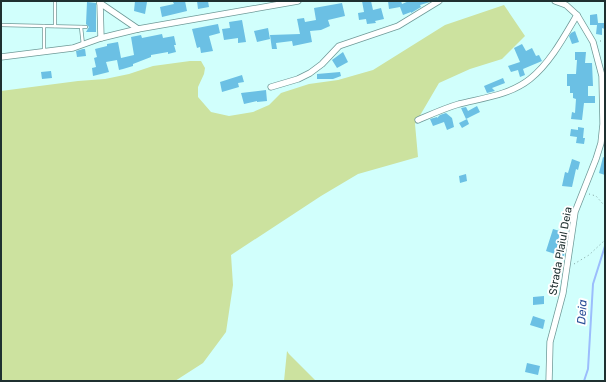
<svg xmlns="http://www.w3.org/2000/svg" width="606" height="382" viewBox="0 0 606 382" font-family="Rubik,sans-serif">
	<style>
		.green { fill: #cce29f }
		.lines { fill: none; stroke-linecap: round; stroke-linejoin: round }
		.stream { stroke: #9bbdfc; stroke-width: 2 }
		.building { fill: #6bc0e4 }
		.service-casing { stroke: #6f9a98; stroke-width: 4 }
		.minor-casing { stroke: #6f9a98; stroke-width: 7 }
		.path { stroke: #7d9d9b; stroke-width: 1; stroke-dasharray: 1 3; stroke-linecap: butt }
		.service { stroke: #fff; stroke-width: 2.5 }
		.minor { stroke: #fff; stroke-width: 5.5 }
		.labels { text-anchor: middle; stroke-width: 4; stroke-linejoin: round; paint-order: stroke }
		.street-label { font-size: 11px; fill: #1f3030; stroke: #fff }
		.water-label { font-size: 12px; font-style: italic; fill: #2a4f98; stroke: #fff }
	</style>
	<rect width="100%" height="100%" fill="#d1fffc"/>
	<g class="green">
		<polygon points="504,5 525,36 502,59 470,69 439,83 415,124 418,157 358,174 321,196 231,255 233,285 226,332 203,363 175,381 1,381 1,91 78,81 105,79 129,74 153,66 190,61 201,61 205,68 204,74 198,87 198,97 211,112 229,116 253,112 269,105 281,93 309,84 338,80 373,70 445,25"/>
		<polygon points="287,351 289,354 316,381 284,381"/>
	</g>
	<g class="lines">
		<polyline class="stream" points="584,381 588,369 593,284 605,246"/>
	</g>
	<g class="building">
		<polygon points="135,1 147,2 145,14 134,11"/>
		<polygon points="177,1 185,1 187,11 162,17 160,7 174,4 173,2"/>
		<polygon points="197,1 208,1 209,7 198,9"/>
		<polygon points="362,1 371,1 373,10 381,8 384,19 375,21 376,23 367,24 366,19 359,20 358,13 364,12"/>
		<polygon points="388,1 401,1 402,4 409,1 430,2 420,5 421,7 411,13 411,12 403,15 400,7 389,9"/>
		<polygon points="87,2 96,3 96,32 86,32 89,27 86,24"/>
		<polygon points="342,3 345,16 328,20 330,26 321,30 310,31 312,42 293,46 292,41 276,43 277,49 272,49 270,35 300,34 297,19 304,18 305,22 316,20 314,8"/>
		<polygon points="597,14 598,23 605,23 605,29 602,28 602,35 596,34 597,25 590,25 590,15"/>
		<polygon points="242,20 246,42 238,43 238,38 224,40 222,29 230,28 229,22"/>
		<polygon points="218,24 220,33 209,36 213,51 201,53 200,47 197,48 192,29"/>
		<polygon points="268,28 270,39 257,42 254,31"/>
		<polygon points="575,31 579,42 572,44 569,36 571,33"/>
		<polygon points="162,34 163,38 174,36 176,45 174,45 176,52 168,54 168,52 151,55 151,57 133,64 133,66 123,69 122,65 123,69 119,70 117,60 106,62 109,72 93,76 92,68 96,67 94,58 97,57 95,49 107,46 107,44 118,42 121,58 134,55 131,37 141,35 142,38"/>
		<polygon points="522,44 526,51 532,48 536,56 539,55 542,61 523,69 525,75 520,77 518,70 511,72 508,66 520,62 514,48"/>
		<polygon points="83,49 85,49 86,56 77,57 76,51"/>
		<polygon points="343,52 348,62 337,68 332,60"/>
		<polygon points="575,52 586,52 585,63 592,63 593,86 588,86 588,96 595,96 595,103 584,103 582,120 571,119 572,112 575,113 576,99 573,98 573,93 570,93 570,86 567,86 567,74 576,74 577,60 575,60"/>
		<polygon points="51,71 52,78 42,79 41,72"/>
		<polygon points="340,72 341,76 333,79 317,79 317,74"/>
		<polygon points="242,75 244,82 238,83 239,87 222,92 220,82"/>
		<polygon points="503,78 505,83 492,88 495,91 487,93 484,86"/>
		<polygon points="266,90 267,101 257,102 257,101 244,104 241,93"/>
		<polygon points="477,106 480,112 466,119 461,108 466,107 468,111"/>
		<polygon points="446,113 452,118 454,127 447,130 444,122 433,126 430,119 437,117 437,118 440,115"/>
		<polygon points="467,119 469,124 462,128 459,123"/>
		<polygon points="578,127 584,128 583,138 585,138 584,144 576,143 577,137 570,136 571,129 578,130"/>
		<polygon points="603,157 605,158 605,175 599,173"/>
		<polygon points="572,159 580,162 578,170 576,169 572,187 562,186 565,172 568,173"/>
		<polygon points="466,174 467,181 460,183 459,176"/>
		<polygon points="553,229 563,232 559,247 565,248 564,257 546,251"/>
		<polygon points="544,296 544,304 533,305 533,297"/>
		<polygon points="533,316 545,320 543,329 530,325"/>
		<polygon points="527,363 540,366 538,375 525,372"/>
	</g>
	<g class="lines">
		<g class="service-casing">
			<g id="service">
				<polyline points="1,25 86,27"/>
				<polyline points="44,26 44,51"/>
				<polyline points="55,26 55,1"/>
				<polyline points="81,27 83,45"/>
			</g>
		</g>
		<g class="minor-casing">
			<g id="minor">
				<polyline points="100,2 101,38"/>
				<polyline points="100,3 138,29"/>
				<polyline points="1,57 73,48 101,38 138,29 298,1"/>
				<polyline points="271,87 298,79 310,73 322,64 339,46 398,26 439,1"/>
				<path d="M418,120C432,114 445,108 459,104C483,98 510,95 530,79C550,63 564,37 577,15"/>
				<polyline points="549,381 550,342 563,293 575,212 596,159 601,143 603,124 602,76 593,42 577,15 566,5 555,1"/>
			</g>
		</g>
		<g class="path">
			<polyline points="600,41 605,41"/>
			<polyline points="589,194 596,196 603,204"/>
			<polyline points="574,264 589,255 605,240"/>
		</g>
		<use href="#service" class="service"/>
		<use href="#minor" class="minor"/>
	</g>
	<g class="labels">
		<g class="street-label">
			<text transform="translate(560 251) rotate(-80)" y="4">Strada Plaiul Deia</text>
		</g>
		<g class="water-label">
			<text transform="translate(582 312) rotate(-87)" y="4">Deia</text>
		</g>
	</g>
	<rect width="606" height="382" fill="none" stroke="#1f3030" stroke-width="4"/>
</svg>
